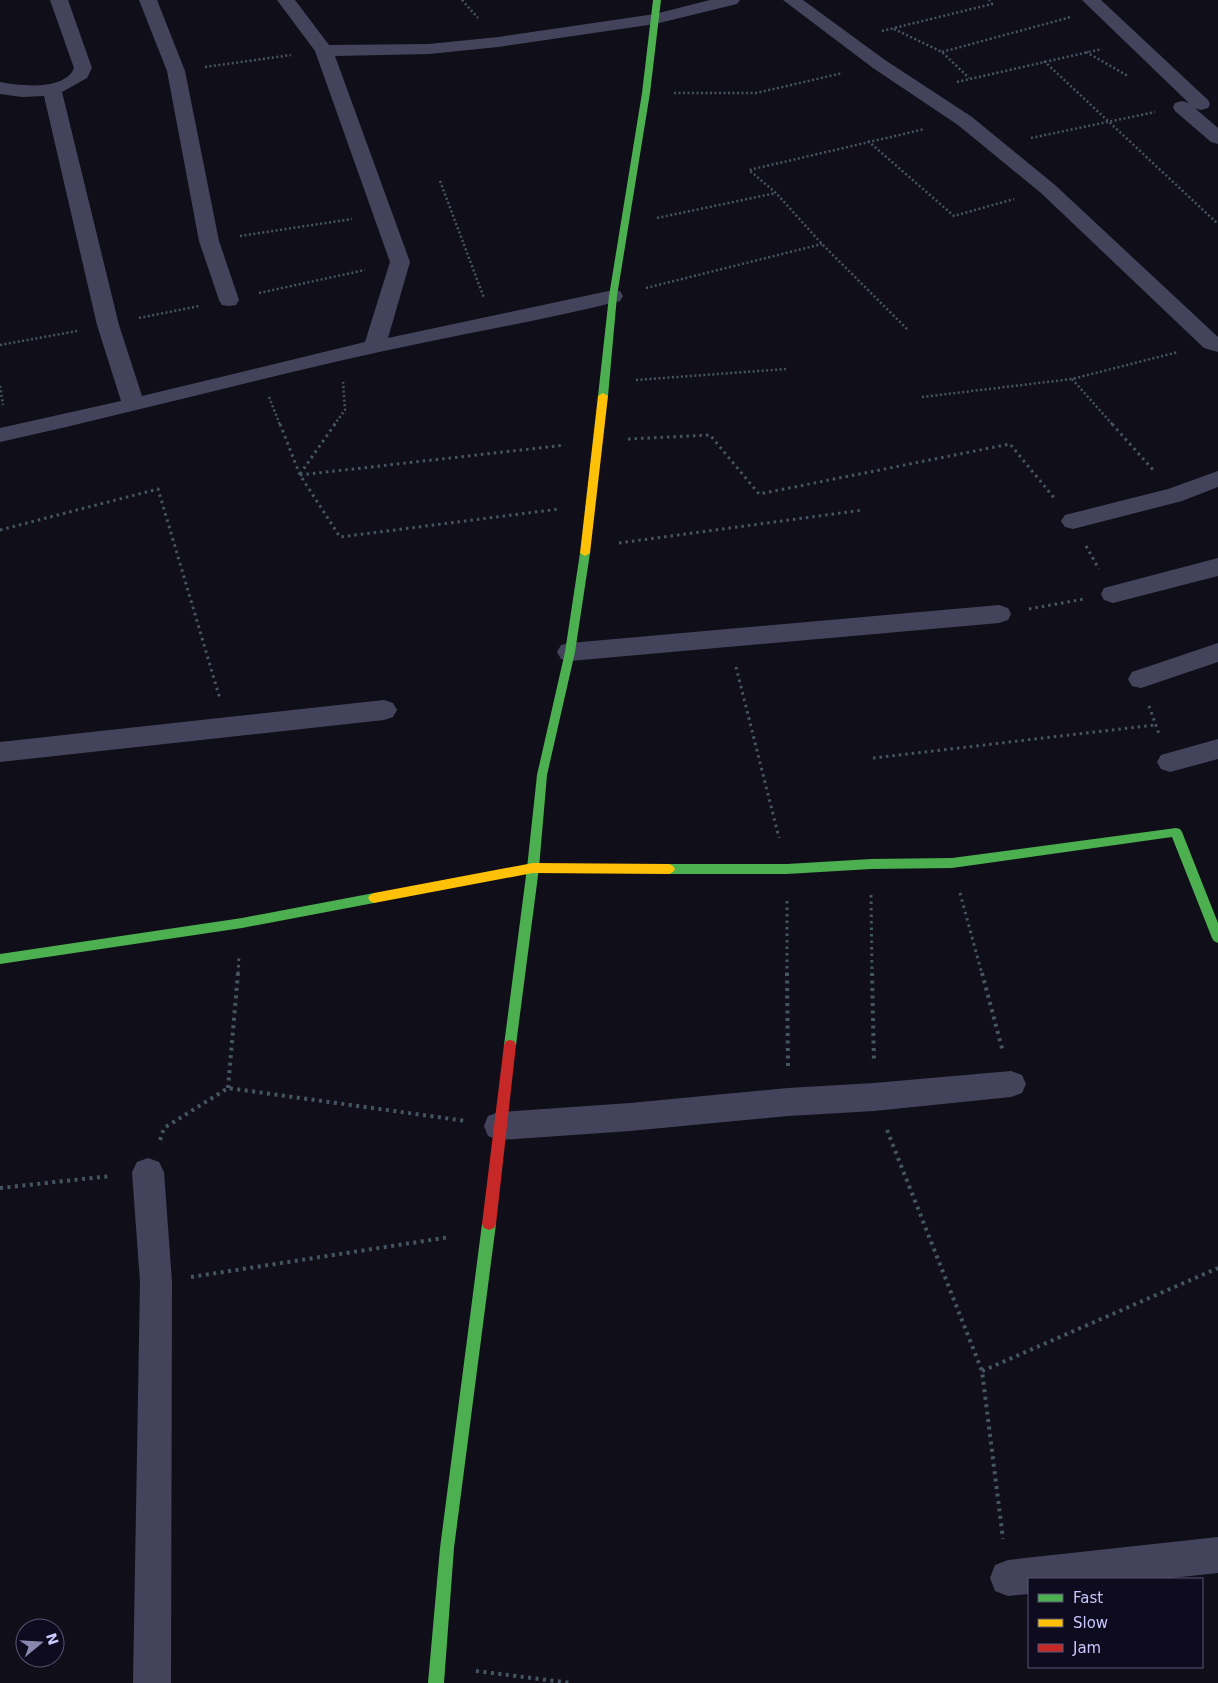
<svg xmlns="http://www.w3.org/2000/svg" width="1218" height="1683" viewBox="0 0 1218 1683" font-family="'DejaVu Sans',sans-serif">
	<style>
		.lines { fill: none; stroke-linecap: round; stroke-linejoin: round }
		.path-far2 { stroke: #455561; stroke-width: 2.5; stroke-dasharray: 2 2.5; stroke-linecap: butt }
		.path-far1 { stroke: #455561; stroke-width: 3; stroke-dasharray: 2.5 4; stroke-linecap: butt }
		.path { stroke: #455561; stroke-width: 4; stroke-dasharray: 3 4.5; stroke-linecap: butt }
		.street { fill: #43445b; fill-rule: evenodd }
		.fast { fill: #4caf50; fill-rule: evenodd }
		.slow { fill: #ffc107; fill-rule: evenodd }
		.jam { fill: #c62828; fill-rule: evenodd }
	</style>
	<rect width="100%" height="100%" fill="#100f19"/>
	<g class="lines">
		<g class="path-far2">
			<polyline points="462,0 478,18"/>
			<polyline points="894,29 942,52 969,78"/>
			<polyline points="882,31 992,4 989,0"/>
			<polyline points="942,52 1071,17"/>
			<polyline points="1086,52 1128,76"/>
			<polyline points="1044,61 1218,224"/>
			<polyline points="205,67 291,55"/>
			<polyline points="957,82 1102,49"/>
			<polyline points="674,93 756,93 843,73"/>
			<polyline points="1031,138 1155,112"/>
			<polyline points="868,141 954,216 1014,199"/>
			<polyline points="440,181 484,298"/>
			<polyline points="657,218 776,193"/>
			<polyline points="240,236 352,219"/>
			<polyline points="646,288 822,244"/>
			<polyline points="259,293 365,270"/>
			<polyline points="139,318 199,306"/>
			<polyline points="907,329 822,244 776,193 749,170 925,129"/>
			<polyline points="0,345 77,331"/>
			<polyline points="1072,379 1113,425"/>
			<polyline points="636,380 786,369"/>
			<polyline points="0,386 3,405"/>
			<polyline points="269,397 280,425"/>
			<polyline points="922,397 1072,379 1178,352"/>
			<polyline points="334,425 345,410 343,382"/>
		</g>
		<g class="path-far1">
			<polyline points="280,424 300,475 340,537 559,509"/>
			<polyline points="1112,424 1155,472"/>
			<polyline points="628,439 710,435 759,494 1010,444 1055,499"/>
			<polyline points="300,474 335,424"/>
			<polyline points="300,475 565,445"/>
			<polyline points="0,530 158,489 220,699"/>
			<polyline points="619,543 863,510"/>
			<polyline points="1086,546 1099,569"/>
			<polyline points="1029,609 1084,599"/>
			<polyline points="736,667 779,838"/>
			<polyline points="1149,706 1159,734"/>
			<polyline points="873,758 1155,725"/>
			<polyline points="960,893 982,974"/>
			<polyline points="871,895 872,974"/>
			<polyline points="787,901 787,974"/>
			<polyline points="238,974 239,956"/>
		</g>
		<g class="path">
			<polyline points="787,973 788,1067"/>
			<polyline points="872,973 874,1063"/>
			<polyline points="982,973 1003,1052"/>
			<polyline points="228,1088 238,973"/>
			<polyline points="887,1130 982,1371 1003,1539"/>
			<polyline points="160,1140 164,1128 228,1088 466,1121"/>
			<polyline points="0,1188 111,1176"/>
			<polyline points="191,1277 450,1237"/>
			<polyline points="982,1371 1218,1268"/>
			<polyline points="476,1671 571,1683"/>
		</g>
		<g class="street">
			<path d="M50,0H68L92,68L87,78L62,92L119,325L142,396L365,342L390,262L315,51L277,0H295L329,45L429,44L498,37L655,14L710,0H740L737,4L655,24L498,47L429,54L335,56L410,262L388,338L613,290L620,291L623,296L620,301C527,324 432,339 339,361C226,387 113,417 0,442V428L121,401L97,325L44,96L22,97L0,94V82C19,86 65,91 74,68Z"/>
			<polygon points="139,0 157,0 185,71 219,241 239,300 236,305 229,306 222,305 219,300 199,241 167,71"/>
			<polygon points="783,0 803,0 885,60 972,117 1055,185 1218,337 1218,352 1204,348 1041,193 958,125 873,68"/>
			<polygon points="1082,0 1101,0 1208,100 1210,104 1208,108 1201,110 1194,108"/>
			<polygon points="1182,101 1189,103 1218,128 1218,144 1211,142 1175,111 1173,107 1175,103"/>
			<polygon points="1218,471 1218,487 1182,501 1073,529 1065,527 1061,521 1065,515 1168,489"/>
			<polygon points="1218,558 1218,576 1113,603 1104,600 1101,594 1104,588"/>
			<polygon points="999,605 1008,608 1011,614 1008,620 999,623 570,661 561,659 557,652 561,645 570,643"/>
			<polygon points="1218,643 1218,662 1141,688 1132,686 1128,679 1132,672"/>
			<polygon points="384,700 393,703 397,710 393,717 384,720 0,762 0,742"/>
			<polygon points="1218,739 1218,759 1170,772 1161,769 1157,762 1161,755"/>
			<polygon points="1011,1071 1022,1075 1026,1084 1022,1093 1011,1097 874,1111 788,1116 630,1131 499,1140 488,1136 484,1126 488,1116 499,1112 630,1103 788,1088 874,1083"/>
			<polygon points="148,1158 159,1162 164,1172 172,1282 171,1683 133,1683 140,1282 132,1172 137,1162"/>
			<polygon points="1218,1537 1218,1573 1162,1579 1029,1579 1029,1594 1008,1596 995,1591 990,1578 995,1565 1008,1560"/>
		</g>
		<g class="fast">
			<polygon points="653,0 661,0 650,93 617,296 608,396 603,399 598,396 609,296 642,93"/>
			<polygon points="585,550 590,553 575,652 547,775 539,868 516,1045 514,1049 510,1050 506,1049 504,1045 527,868 537,775 565,652 580,553"/>
			<polygon points="1176,828 1180,829 1182,832 1218,923 1218,943 1214,941 1212,938 1172,837 952,868 871,869 787,874 669,874 665,872 663,869 665,866 669,864 787,864 871,859 952,858"/>
			<polygon points="374,893 378,895 380,898 378,901 374,903 242,928 0,964 0,954 242,918"/>
			<polygon points="489,1218 494,1220 496,1224 454,1548 444,1683 428,1683 440,1548 482,1224 484,1220"/>
		</g>
		<g class="slow">
			<polygon points="603,393 608,396 590,553 585,556 580,553 598,396"/>
			<polygon points="533,863 669,864 673,866 675,869 673,872 669,874 533,873 374,903 370,901 368,898 370,895 374,893"/>
		</g>
		<polygon class="jam" points="510,1040 514,1041 516,1045 496,1224 494,1228 489,1230 484,1228 482,1224 504,1045 506,1041"/>
	</g>
	<rect x="1028" y="1578" width="175" height="90" fill="#0d0b1d" stroke="#595677"/>
	<rect x="1038" y="1594" width="25" height="8" fill="#4caf50" stroke="#595677"/>
	<text x="1073" y="1603" font-size="15" fill="#cac7ff">Fast</text>
	<rect x="1038" y="1619" width="25" height="8" fill="#ffc107" stroke="#595677"/>
	<text x="1073" y="1628" font-size="15" fill="#cac7ff">Slow</text>
	<rect x="1038" y="1644" width="25" height="8" fill="#c62828" stroke="#595677"/>
	<text x="1073" y="1653" font-size="15" fill="#cac7ff">Jam</text>
	<g transform="translate(40 1643) rotate(72)"><circle r="24" fill="#0d0b1d" stroke="#595677"/>
	<path d="M0-4L9 19L0 12L-9 19Z" fill="#8987ae"/>
	<text y="-8" font-size="14" font-weight="bold" text-anchor="middle" fill="#cac7ff">N</text>
	</g>
</svg>
